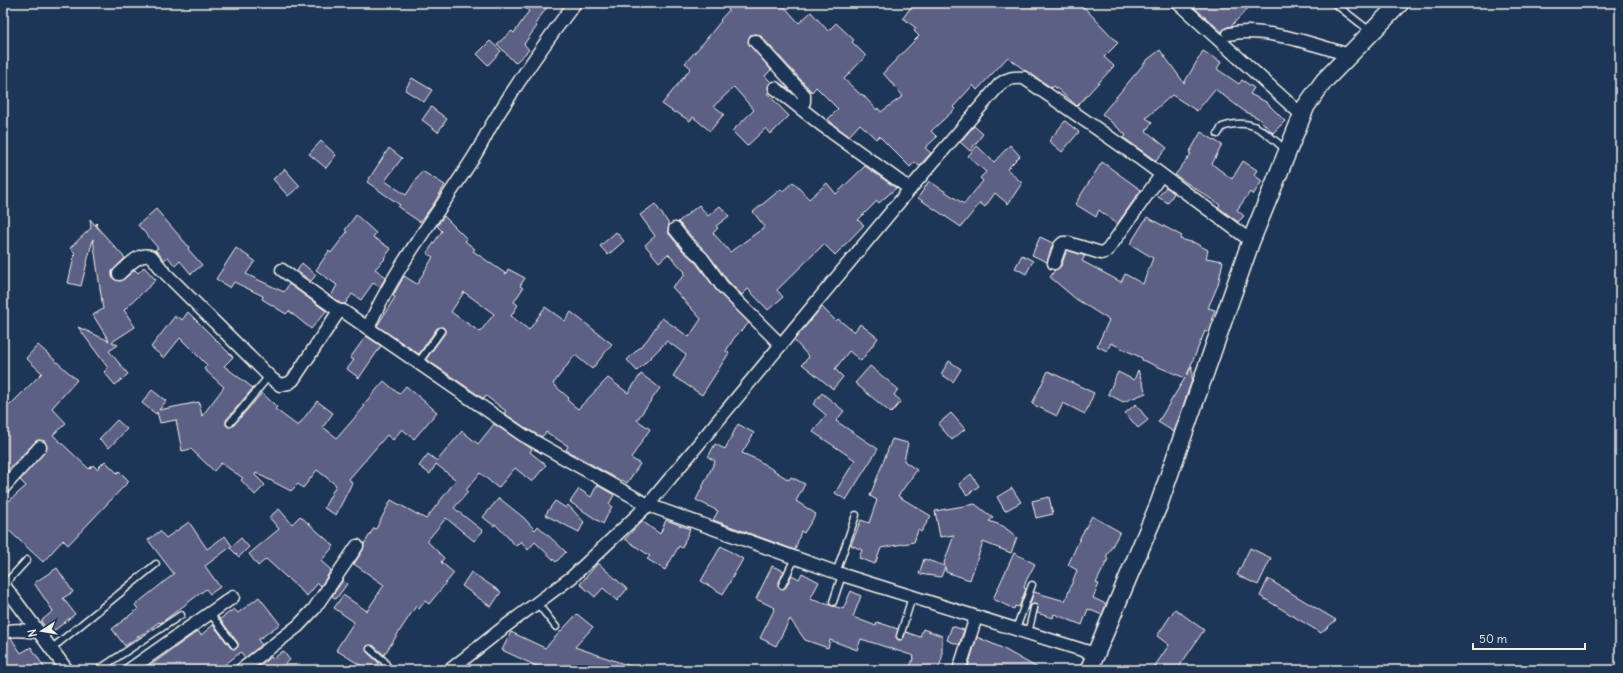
<svg xmlns="http://www.w3.org/2000/svg" width="1623" height="673" viewBox="0 0 1623 673" font-family="Delius,sans-serif">
	<style>
		.building { fill: #5d6085; stroke: #f4f1e8; fill-rule: evenodd }
		.lines { fill: none; stroke-linecap: round; stroke-linejoin: round }
		.lane-casing { stroke: #f4f1e8; stroke-width: 9 }
		.street-casing { stroke: #f4f1e8; stroke-width: 15 }
		.secondary-casing { stroke: #f4f1e8; stroke-width: 20 }
		.lane { stroke: #1d3557; stroke-width: 6 }
		.street { stroke: #1d3557; stroke-width: 12 }
		.secondary { stroke: #1d3557; stroke-width: 17 }
	</style>
	<rect width="100%" height="100%" fill="#1d3557"/>
	<filter id="ink" filterUnits="userSpaceOnUse"><feTurbulence type="fractalNoise" baseFrequency=".025" numOctaves="2"/><feDisplacementMap in="SourceGraphic" scale="8" xChannelSelector="R" yChannelSelector="G"/><feConvolveMatrix kernelMatrix="1 2 1 2 8 2 1 2 1" color-interpolation-filters="sRGB"/></filter>
	<g filter="url(#ink)">
		<g class="building">
			<polygon points="518,3 550,3 535,24 537,26 524,44 529,50 515,63 497,44 512,31 514,33 529,11"/>
			<polygon points="722,3 781,3 799,23 811,12 828,31 836,23 854,40 852,42 866,56 844,79 861,95 862,94 877,110 878,108 881,112 903,96 883,73 919,36 914,31 916,28 903,18 914,3 1080,3 1118,43 1104,57 1114,66 1077,106 1054,86 1052,88 1028,72 1024,70 1008,57 977,90 973,85 953,107 955,109 931,131 937,137 925,148 931,153 919,166 915,162 910,167 879,136 876,139 860,124 849,136 834,125 828,119 838,109 816,87 812,92 761,36 757,34 750,35 748,42 771,70 765,76 771,82 768,87 769,92 767,93 789,116 771,134 766,128 747,146 732,131 754,110 734,87 714,106 724,114 710,131 693,117 690,121 676,112 675,113 662,104 691,68 685,63 704,42 721,21 720,20 729,10"/>
			<polygon points="1189,3 1253,3 1231,26 1225,28 1222,32"/>
			<polygon points="490,41 501,51 488,65 477,54"/>
			<polygon points="1160,50 1184,83 1203,51 1221,62 1217,69 1239,84 1242,80 1254,88 1250,94 1266,102 1285,121 1273,133 1258,118 1244,111 1215,89 1197,111 1172,95 1146,118 1152,122 1146,131 1167,148 1156,161 1124,138 1126,135 1102,114 1147,60"/>
			<polygon points="412,78 432,90 424,102 405,90"/>
			<polygon points="431,107 447,119 438,132 422,120"/>
			<polygon points="1065,121 1079,132 1062,152 1049,141"/>
			<polygon points="974,126 983,134 970,151 960,142"/>
			<polygon points="1201,132 1222,145 1212,164 1232,179 1243,161 1257,170 1254,175 1262,181 1253,195 1250,192 1237,210 1244,216 1238,222 1218,207 1220,205 1175,175 1191,154 1189,153"/>
			<polygon points="321,141 336,155 326,168 309,154"/>
			<polygon points="1010,145 1020,156 1007,169 1022,183 1008,204 995,193 985,207 980,203 961,227 918,198 929,181 964,204 983,181 980,178 986,172 968,156 977,146 994,162"/>
			<polygon points="389,148 402,158 385,181 406,195 422,171 445,185 433,205 420,222 398,207 400,205 367,182"/>
			<polygon points="1102,162 1141,190 1117,224 1099,210 1096,217 1075,204"/>
			<polygon points="865,166 896,188 879,203 877,201 858,220 864,225 835,255 824,244 777,290 783,297 768,310 748,289 742,295 728,281 708,254 678,222 699,205 708,216 720,206 729,216 716,226 718,228 713,233 730,252 765,227 753,212 781,189 783,191 793,182 809,199 827,183 836,194"/>
			<polygon points="285,169 300,186 288,196 273,179"/>
			<polygon points="1166,187 1174,193 1168,203 1158,197"/>
			<polygon points="655,204 669,224 668,230 669,234 682,250 696,263 717,291 749,323 734,338 726,351 729,353 702,395 673,376 686,355 667,341 637,371 627,360 647,340 662,318 689,337 701,319 672,287 685,275 683,273 685,272 668,254 659,262 645,245 655,236 640,215"/>
			<polygon points="156,209 189,247 188,249 202,265 191,274 180,261 175,266 168,257 164,260 155,250 158,248 138,225"/>
			<polygon points="356,215 376,233 373,237 391,249 384,258 385,259 375,269 386,277 380,287 373,283 361,300 352,294 345,304 341,304 331,296 337,285 316,270 329,251 331,253 347,232 345,230"/>
			<path d="M444,216L467,239L465,241L475,249L473,251L506,274L508,269L525,278L520,286L523,288L514,302L518,305L511,316L529,330L545,307L565,321L571,312L612,344L592,369L575,355L553,384L569,398L567,400L578,409L608,378L628,393L641,374L660,388L637,420L650,429L631,458L640,464L627,483L622,480L621,481L566,450L568,446L546,432L542,437L527,429L504,413L506,411L486,396L484,399L426,359L445,333V330L443,327L437,328L419,354L377,326L395,297L393,296L404,276L417,284L433,257L427,253L442,231L437,226ZM464,292L494,314L480,332L451,312Z"/>
			<polygon points="1147,217 1182,236 1180,239 1195,243 1208,250 1206,258 1223,261 1218,285 1208,308 1215,310 1207,332 1205,331 1187,375 1192,366 1192,380 1174,432 1158,422 1185,378 1142,360 1142,358 1111,343 1107,351 1097,346 1109,320 1076,299 1050,277 1055,270 1061,266 1067,250 1085,256 1082,261 1121,282 1125,274 1143,284 1153,258 1130,244"/>
			<polygon points="90,219 95,225 97,223 96,226 125,258 112,271 112,275 114,279 121,281 135,270 138,273 144,267 156,280 124,310 135,327 112,342 118,345 109,351 128,374 115,385 104,372 108,368 78,327 109,341 93,315 103,309 93,239 81,286 68,283 75,253 70,248 91,228"/>
			<polygon points="616,232 624,241 608,255 600,246"/>
			<polygon points="1040,237 1053,243 1047,262 1032,255"/>
			<polygon points="236,248 255,261 246,274 284,292 289,284 326,311 311,329 289,311 286,314 262,299 263,296 234,282 230,288 216,279"/>
			<polygon points="1022,255 1033,261 1026,274 1015,268"/>
			<polygon points="302,263 316,275 311,281 297,271"/>
			<polygon points="822,307 836,321 838,319 854,332 860,324 878,338 861,361 849,351 835,369 843,377 833,389 802,364 809,357 794,340"/>
			<polygon points="188,312 233,357 224,366 253,388 226,420 226,425 229,427 233,426 262,393 277,407 275,409 298,426 317,401 333,413 323,427 337,438 365,406 363,405 384,381 399,394 406,386 437,412 414,439 402,429 393,440 387,435 349,479 352,483 336,515 324,508 336,485 317,470 303,488 298,484 291,491 256,473 255,475 265,485 255,495 241,480 243,478 221,463 214,471 191,449 182,451 176,420 160,423 157,412 156,414 142,403 152,390 166,401 159,410 199,402 202,416 224,387 204,369 207,365 180,338 164,358 151,347 175,316 177,319 179,317 182,320"/>
			<polygon points="366,336 381,346 359,378 347,369 354,360 350,358"/>
			<polygon points="38,345 77,380 52,408 66,423 53,435 89,469 93,465 97,469 105,461 117,473 119,471 129,481 68,545 63,540 43,562 3,525 3,495 9,501 26,486 20,480 47,448 45,441 37,440 3,475 3,412 42,373 26,358"/>
			<polygon points="949,361 961,369 953,382 941,374"/>
			<polygon points="870,366 898,389 894,395 901,401 891,413 855,383"/>
			<polygon points="1138,370 1146,393 1123,402 1108,394 1118,372 1134,380"/>
			<polygon points="1048,371 1094,393 1085,414 1063,403 1057,416 1032,404"/>
			<polygon points="822,393 844,411 836,421 878,449 846,500 835,493 855,460 813,432 826,415 813,404"/>
			<polygon points="1136,404 1148,420 1138,428 1125,413"/>
			<polygon points="951,413 965,429 952,440 938,424"/>
			<polygon points="117,420 127,429 109,448 99,439"/>
			<polygon points="494,424 532,449 530,452 546,465 532,482 515,468 498,488 480,473 466,490 468,492 454,508 483,531 474,541 446,518 427,541 444,558 441,562 454,573 429,604 425,601 419,609 416,606 384,655 373,645 367,646 366,649 367,652 379,663 374,670 368,670 336,650 354,622 334,608 343,595 367,611 384,585 354,564 363,550 364,544 374,528 376,529 391,500 426,519 456,480 436,464 430,474 419,466 428,454 437,461 462,431 478,444"/>
			<polygon points="738,424 754,433 742,453 756,459 789,480 791,477 805,484 796,501 816,514 804,533 801,531 795,550 713,520 718,511 696,500 715,461 708,457 715,444 725,449"/>
			<polygon points="892,439 908,443 904,461 917,470 898,496 931,516 921,532 918,530 914,542 881,548 875,564 859,558 862,550 851,545 861,520 869,523 877,500 870,496"/>
			<polygon points="971,474 979,486 967,495 959,484"/>
			<polygon points="597,485 614,495 609,504 612,506 603,524 570,502 579,489 591,497"/>
			<polygon points="1012,488 1021,502 1005,511 997,497"/>
			<polygon points="1049,497 1053,514 1036,518 1032,501"/>
			<polygon points="499,498 524,518 535,530 538,526 566,552 556,562 535,542 528,550 521,541 516,546 495,524 494,526 483,517"/>
			<polygon points="555,501 566,508 568,505 584,522 579,532 545,515"/>
			<polygon points="975,504 993,518 989,521 1003,526 1017,537 1011,553 983,542 970,580 946,572 945,567 941,577 919,574 924,559 945,566 944,563 954,535 940,537 935,511"/>
			<polygon points="279,509 292,524 300,516 334,546 321,561 331,570 321,586 318,583 307,596 266,559 258,566 249,554 279,529 269,517"/>
			<polygon points="1092,516 1120,532 1106,557 1108,559 1096,583 1099,584 1093,598 1106,604 1102,615 1088,609 1082,625 1054,614 1053,618 1037,613 1038,607 1035,604 1031,605 1028,610 1034,592 1065,601 1077,570 1068,565 1081,536"/>
			<polygon points="666,520 690,529 682,548 679,546 665,570 647,559 650,556 625,539 642,521 660,534"/>
			<polygon points="189,522 207,549 225,536 232,546 205,566 220,587 210,594 206,589 162,622 160,623 159,622 125,646 112,629 138,609 135,605 174,574 148,540 160,531 166,538"/>
			<polygon points="241,538 249,547 239,557 230,548"/>
			<polygon points="721,546 743,559 723,594 701,581"/>
			<polygon points="1250,548 1271,558 1258,585 1237,575"/>
			<polygon points="1014,553 1035,564 1026,581 1024,588 1026,589 1019,607 1015,606 1014,609 993,599"/>
			<polygon points="598,563 627,589 617,601 603,588 595,597 580,584"/>
			<polygon points="772,566 784,571 778,585 780,589 786,587 792,575 799,579 802,573 819,582 810,599 843,609 851,591 861,596 853,617 876,626 877,622 898,629 896,637 898,640 903,639 906,632 920,637 923,629 942,636 942,658 938,670 909,670 914,656 861,639 857,650 830,640 828,648 805,640 790,619 776,646 760,638 775,608 756,599"/>
			<polygon points="57,568 73,592 63,598 75,614 50,634 41,621 53,611 34,583"/>
			<polygon points="471,572 501,592 491,607 462,586"/>
			<polygon points="1268,579 1336,620 1321,633 1260,596"/>
			<polygon points="343,580 347,584 336,599 332,596"/>
			<polygon points="259,597 280,624 258,640 262,645 245,658 241,652 218,670 144,670 198,631 201,635 213,625 231,648 236,649 238,646 238,643 220,619 234,609 238,613"/>
			<polygon points="1175,609 1204,630 1177,670 1152,670 1169,645 1157,636"/>
			<polygon points="577,614 593,627 575,647 636,668 636,670 545,670 502,650 511,632 545,648"/>
			<polygon points="952,626 964,630 959,645 947,640"/>
			<polygon points="977,637 1002,648 1041,670 967,670"/>
			<polygon points="11,638 21,653 31,647 46,670 3,670 3,640"/>
			<polygon points="283,651 290,660 280,668 281,670 254,670 271,657 273,659"/>
		</g>
		<g class="lines">
			<g class="lane-casing">
				<g id="lane">
					<polyline points="1334,3 1370,31"/>
					<path d="M1218,134L1222,127C1253,117 1264,131 1287,151"/>
					<polyline points="418,363 441,331"/>
					<polyline points="230,423 269,376"/>
					<polyline points="836,573 856,515"/>
					<polyline points="4,585 27,560"/>
					<polyline points="782,585 795,558"/>
					<polyline points="833,602 842,575"/>
					<polyline points="537,603 556,627"/>
					<polyline points="210,613 234,645"/>
					<polyline points="1016,629 1032,585"/>
					<polyline points="1028,633 1034,608"/>
					<polyline points="900,636 912,597"/>
					<polyline points="51,649 156,564"/>
					<polyline points="370,649 384,661 389,670"/>
					<polyline points="98,670 181,615"/>
				</g>
			</g>
			<g class="street-casing">
				<g id="street">
					<polyline points="1178,3 1302,115"/>
					<path d="M1229,34C1263,26 1316,45 1349,55"/>
					<polyline points="755,41 804,95 804,102 799,107"/>
					<polyline points="775,88 823,126 910,189"/>
					<polyline points="675,229 688,245 702,258 722,286 781,345"/>
					<polyline points="1054,263 1060,246 1063,243 1068,243 1101,253 1107,251 1161,175"/>
					<polyline points="282,270 339,311"/>
					<path d="M119,274C128,266 140,251 152,257L164,272L272,379L280,385L289,383L293,380L339,311H343L523,435L648,505L846,576L1095,654"/>
					<path d="M368,328C395,266 439,213 475,155C482,144 487,132 494,121C519,80 546,41 575,3"/>
					<polyline points="3,488 40,447"/>
					<polyline points="3,584 67,670"/>
					<path d="M3,633C14,628 26,631 38,632"/>
					<polyline points="129,670 233,597"/>
					<polyline points="241,670 298,626 314,609 357,546"/>
					<path d="M450,670L503,628L572,577L648,505L910,189L1000,84C1008,78 1014,77 1024,78L1139,158L1251,241"/>
					<polyline points="959,670 976,617"/>
				</g>
			</g>
			<g class="secondary-casing">
				<polyline id="secondary" points="1089,670 1159,504 1251,241 1306,106 1324,81 1400,3"/>
			</g>
			<use href="#lane" class="lane"/>
			<use href="#street" class="street"/>
			<use href="#secondary" class="secondary"/>
		</g>
	</g>
	<rect width="1623" height="673" fill="none" stroke="#1d3557" stroke-width="16"/>
	<rect x="8" y="8" width="1607" height="657" fill="none" stroke="#f4f1e8" stroke-width="1.5" filter="url(#ink)"/>
	<g transform="translate(42 631) rotate(258)" stroke="#1d3557" stroke-width="3" paint-order="stroke">
	<path d="M0-3L7 15L0 10L-7 15Z" fill="#f4f1e8"/>
	<text y="-6" font-size="11" font-weight="bold" text-anchor="middle" fill="#f4f1e8">N</text>
	</g>
	<path d="M1473 643v6h112v-6" fill="none" stroke="#f4f1e8" stroke-width="2"/>
	<text x="1479" y="643" font-size="12" fill="#f4f1e8" stroke="#1d3557" stroke-width="3" paint-order="stroke">50 m</text>
</svg>
